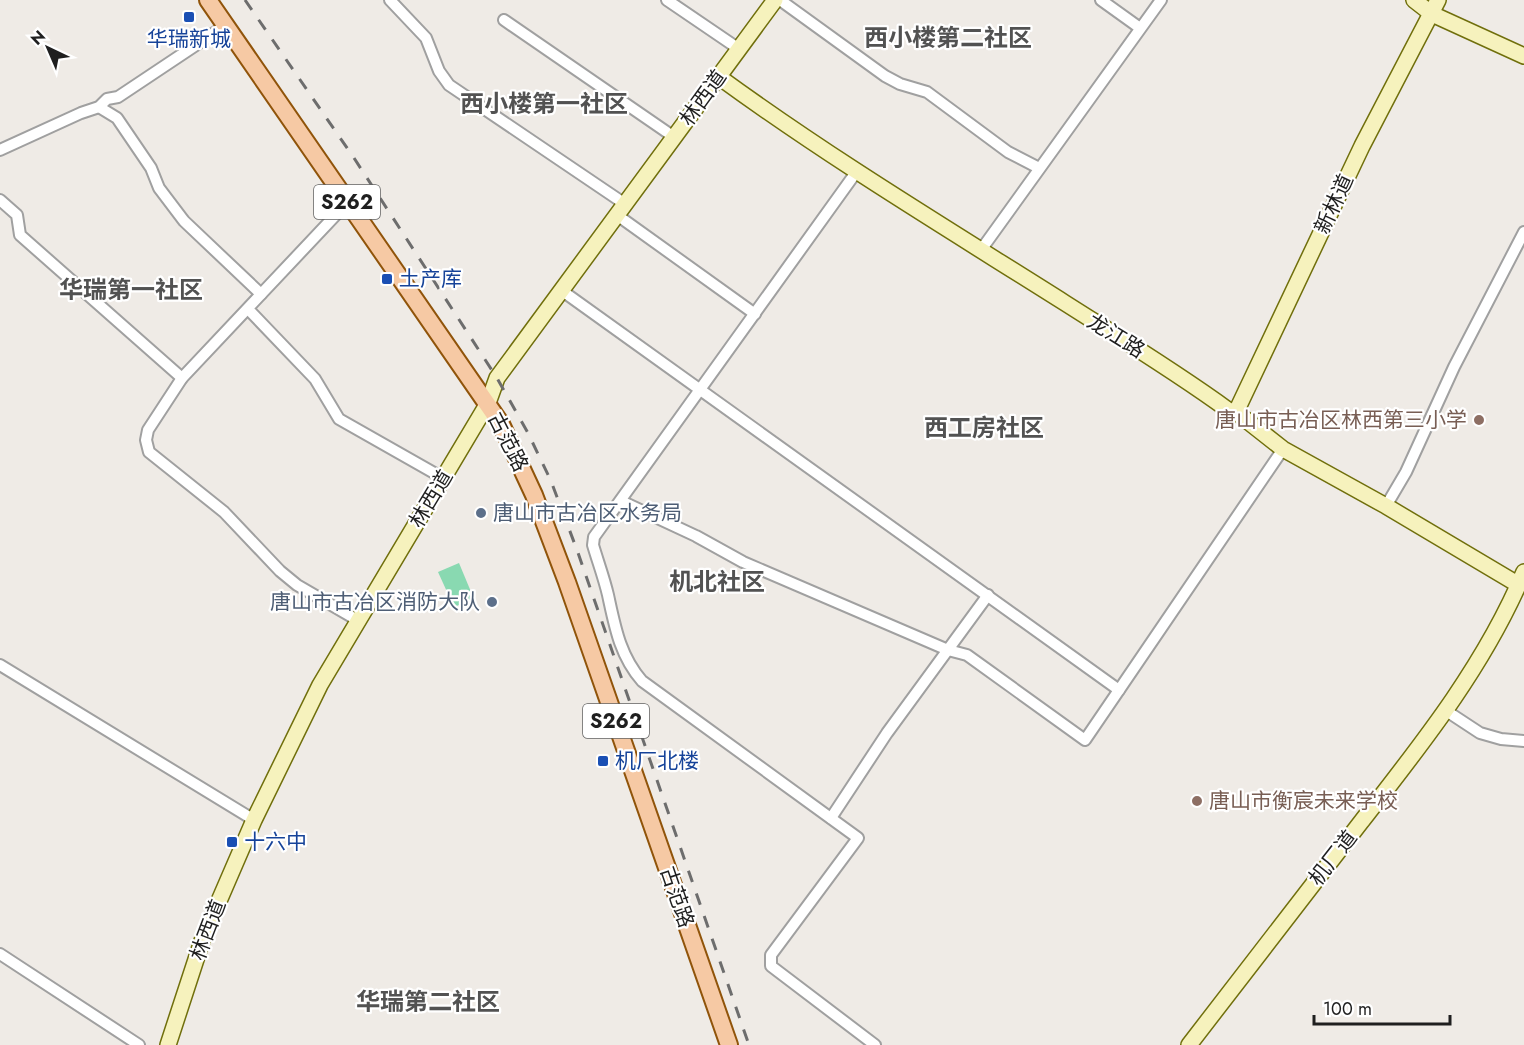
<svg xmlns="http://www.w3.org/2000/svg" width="1524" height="1045" viewBox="0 0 1524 1045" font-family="Jost,'Noto Sans SC',sans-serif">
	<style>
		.pitch { fill: #89d9b1 }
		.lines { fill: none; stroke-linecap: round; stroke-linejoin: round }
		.street-casing { stroke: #a0a0a0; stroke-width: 14 }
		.secondary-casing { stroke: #706f0c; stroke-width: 18 }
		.primary-casing { stroke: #90540a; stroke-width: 20 }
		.street { stroke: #fff; stroke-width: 10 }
		.secondary { stroke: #f6f2bd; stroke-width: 15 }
		.primary { stroke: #f6c9a4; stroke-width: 16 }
		.rail { stroke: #6d6d6d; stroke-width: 3; stroke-dasharray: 12 12; stroke-linecap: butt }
		.transit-dot { fill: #1a4fb4; stroke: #fff; stroke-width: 2 }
		.education-dot { fill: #8d6e63; stroke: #fff; stroke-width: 2 }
		.service-dot { fill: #5c6f8a; stroke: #fff; stroke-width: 2 }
		.labels { text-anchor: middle; stroke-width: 4.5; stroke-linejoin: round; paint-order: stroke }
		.shield { fill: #fff; stroke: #626262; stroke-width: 1.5 }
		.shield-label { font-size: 20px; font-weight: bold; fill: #1f1f1f }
		.transit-label { font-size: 21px; fill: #164399; stroke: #fff; text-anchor: start }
		.street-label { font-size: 21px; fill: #1f1f1f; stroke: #fff }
		.education-label { font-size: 21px; fill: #785e54; stroke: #fff; text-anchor: end }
		.service-label { font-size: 21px; fill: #4e5e75; stroke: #fff; text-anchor: start }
		.quarter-label { font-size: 24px; font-weight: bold; fill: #525252; stroke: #fff }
	</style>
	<rect width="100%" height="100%" fill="#efebe6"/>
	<polygon class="pitch" points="459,563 474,599 454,607 438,572"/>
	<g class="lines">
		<g class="street-casing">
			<g id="street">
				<polyline points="390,0 426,38 439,71 449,85 625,204"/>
				<polyline points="667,0 739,49"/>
				<polyline points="780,0 885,76 900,84 927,92 1008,152 1039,168"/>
				<polyline points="1101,0 1140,28"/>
				<polyline points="504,20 674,137"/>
				<polyline points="99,107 117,118 151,168 159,188 184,221 261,294"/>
				<polyline points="0,150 81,113 99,107 107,99 118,97 226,25"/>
				<path d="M857,171L594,537L593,545C598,562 604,578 608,595C615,627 620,656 642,681L858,838L771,955V966L875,1045"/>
				<polyline points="0,200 17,215 20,235 182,378"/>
				<polyline points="347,203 182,378 148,430 146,440 149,452 224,512 280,571 297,585 359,621"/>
				<polyline points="617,215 755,314"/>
				<polyline points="981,250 1161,0"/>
				<polyline points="561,290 1119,690"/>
				<polyline points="248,309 315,379 339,419 443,478"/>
				<polyline points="621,501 696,536 743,562 948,650 967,655 1085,740 1283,449"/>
				<polyline points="1386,506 1406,472 1454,367 1524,232"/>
				<polyline points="0,665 254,820"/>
				<polyline points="1445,710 1480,733 1501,739 1524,741"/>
				<polyline points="831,818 887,733 988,595"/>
				<polyline points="0,954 139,1045"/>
			</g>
		</g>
		<g class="secondary-casing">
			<g id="secondary">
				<polyline points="1414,0 1432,14 1524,56"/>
				<path d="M719,77C830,158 948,229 1065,303C1120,338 1176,372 1228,410L1236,412L1283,449L1386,506L1519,585"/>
				<polyline points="1236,412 1362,146 1438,0"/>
				<polyline points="168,1045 203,938 254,820 320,685 488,403 497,378 775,0"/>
				<path d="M1189,1045C1246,971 1303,897 1361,822C1422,744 1485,665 1524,572"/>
			</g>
		</g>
		<g class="primary-casing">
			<polyline id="primary" points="208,0 501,424 534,495 567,582 729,1045"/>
		</g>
		<use href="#street" class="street"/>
		<use href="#secondary" class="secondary"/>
		<use href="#primary" class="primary"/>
		<polyline class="rail" points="245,0 354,158 497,378 528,433 551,481 577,550 749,1045"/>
	</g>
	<g class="transit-dot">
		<rect x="183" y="11" width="12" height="12" rx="3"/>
		<rect x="381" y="273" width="12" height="12" rx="3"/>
		<rect x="597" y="755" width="12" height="12" rx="3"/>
		<rect x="226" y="836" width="12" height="12" rx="3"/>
	</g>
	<g class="education-dot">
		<circle cx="1479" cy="420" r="6"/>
		<circle cx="1197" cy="801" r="6"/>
	</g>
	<g class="service-dot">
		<circle cx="481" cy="513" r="6"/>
		<circle cx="492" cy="602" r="6"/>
	</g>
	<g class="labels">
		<g class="shield">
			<rect x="314" y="185" width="66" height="34" rx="4.5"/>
			<rect x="583" y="704" width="66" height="34" rx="4.5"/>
		</g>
		<g class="shield-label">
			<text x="347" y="209">S262</text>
			<text x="616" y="728">S262</text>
		</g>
		<g class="transit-label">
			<text x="189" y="46" text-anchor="middle">华瑞新城</text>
			<text x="399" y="286">土产库</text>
			<text x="615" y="768">机厂北楼</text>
			<text x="244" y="849">十六中</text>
		</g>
		<g class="street-label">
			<text transform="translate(703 98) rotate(-54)" y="7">林西道</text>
			<text transform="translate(1334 204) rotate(-65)" y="7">新林道</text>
			<text transform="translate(1116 336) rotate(32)" y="7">龙江路</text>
			<text transform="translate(508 442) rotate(63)" y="7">古范路</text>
			<text transform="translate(431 499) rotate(-59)" y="7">林西道</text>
			<text transform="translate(1333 858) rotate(-52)" y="7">机厂道</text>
			<text transform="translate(677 897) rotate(71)" y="7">古范路</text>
			<text transform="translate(208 930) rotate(-69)" y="7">林西道</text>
		</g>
		<g class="education-label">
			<text x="1467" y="427">唐山市古冶区林西第三小学</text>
			<text x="1209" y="808" text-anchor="start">唐山市衡宸未来学校</text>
		</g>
		<g class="service-label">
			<text x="493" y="520">唐山市古冶区水务局</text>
			<text x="480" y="609" text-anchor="end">唐山市古冶区消防大队</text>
		</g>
		<g class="quarter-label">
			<text x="948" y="46">西小楼第二社区</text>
			<text x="544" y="112">西小楼第一社区</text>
			<text x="131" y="298">华瑞第一社区</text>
			<text x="984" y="436">西工房社区</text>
			<text x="717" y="590">机北社区</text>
			<text x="428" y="1010">华瑞第二社区</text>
		</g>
	</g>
	<g transform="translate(48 48) rotate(316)" stroke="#ffffff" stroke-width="4.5" paint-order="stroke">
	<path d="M0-4.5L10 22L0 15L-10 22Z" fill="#1f1f1f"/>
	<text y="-9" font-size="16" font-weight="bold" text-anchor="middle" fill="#1f1f1f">N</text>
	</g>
	<path d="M1314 1015v9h136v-9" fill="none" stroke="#1f1f1f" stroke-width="3"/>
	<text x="1323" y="1015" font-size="18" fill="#1f1f1f" stroke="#ffffff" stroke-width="4.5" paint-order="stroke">100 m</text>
</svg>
